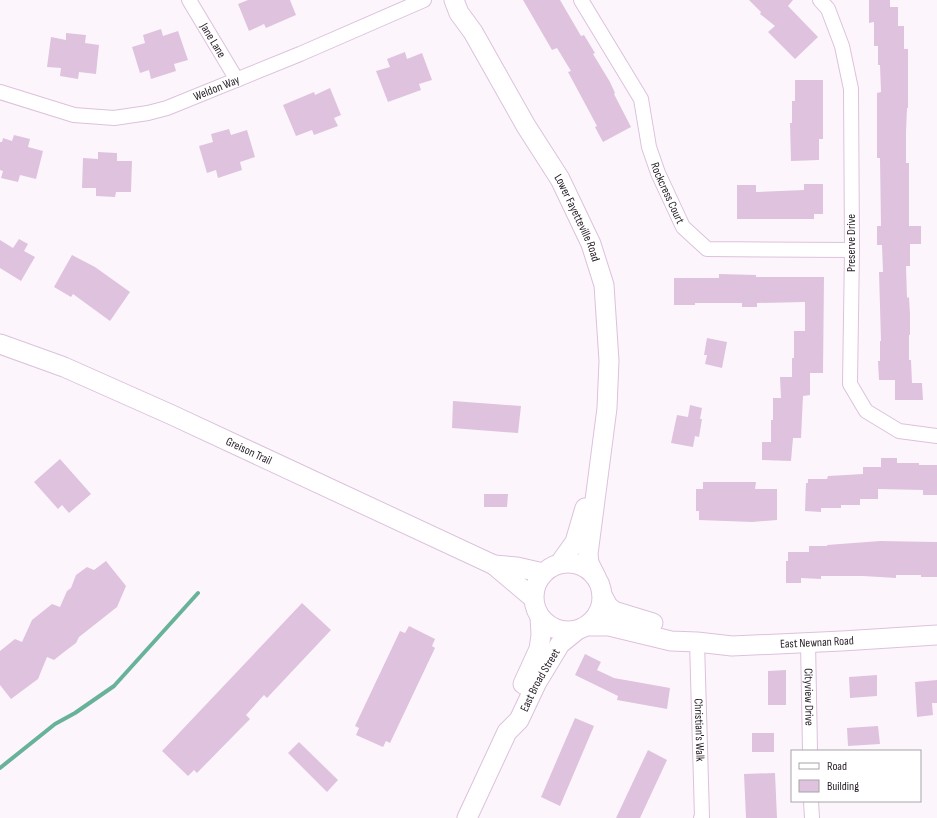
<svg xmlns="http://www.w3.org/2000/svg" width="937" height="818" viewBox="0 0 937 818" font-family="'Sofia Sans Condensed',sans-serif">
	<style>
		.lines { fill: none; stroke-linecap: round; stroke-linejoin: round }
		.stream { stroke: #68b29a; stroke-width: 4 }
		.building { fill: #dfc2de }
		.street-casing { stroke: #ddc1dd; stroke-width: 16 }
		.secondary-casing { stroke: #ddc1dd; stroke-width: 21 }
		.street { stroke: #fff; stroke-width: 14 }
		.secondary { stroke: #fff; stroke-width: 19 }
		.labels { text-anchor: middle; stroke-width: 4; stroke-linejoin: round; paint-order: stroke }
		.street-label { font-size: 12px; fill: #261c26; stroke: #fff }
	</style>
	<rect width="100%" height="100%" fill="#fcf6fc"/>
	<g class="lines">
		<polyline class="stream" points="0,768 55,724 75,713 114,686 198,593"/>
	</g>
	<g class="building">
		<polygon points="248,0 290,0 296,15 266,28 264,24 249,31 238,4"/>
		<polygon points="523,0 560,0 581,36 584,35 595,53 593,54 610,82 615,93 614,94 631,127 603,142 595,127 597,126 568,72 571,71 557,48 552,50"/>
		<polygon points="749,0 793,0 788,6 818,37 795,59 768,32 775,26 760,14 761,12"/>
		<polygon points="869,0 890,0 890,7 898,7 898,26 904,26 904,49 908,49 908,108 907,108 906,132 906,163 909,163 909,226 921,226 921,244 910,244 910,266 906,266 907,298 909,297 910,314 910,335 909,335 909,360 911,360 912,383 922,383 923,400 895,400 895,380 879,380 878,361 880,361 880,341 881,341 879,272 883,272 882,245 877,245 877,226 881,226 880,158 877,158 877,93 881,92 880,65 878,65 878,46 874,46 874,22 869,23"/>
		<polygon points="161,29 163,36 178,31 188,60 174,64 176,71 151,79 149,70 140,73 132,47 145,43 143,35"/>
		<polygon points="66,33 86,35 85,43 99,45 96,74 79,72 78,79 60,76 61,68 47,67 51,37 66,40"/>
		<polygon points="405,52 407,59 422,53 432,80 419,84 421,90 388,102 376,71 390,67 387,59"/>
		<polygon points="795,80 823,80 823,139 819,139 819,160 791,161 790,123 792,123 792,101 795,101"/>
		<polygon points="330,88 341,115 334,118 338,126 314,135 312,130 296,136 283,105 314,92 315,95"/>
		<polygon points="229,129 231,135 247,130 255,157 240,162 242,170 218,178 216,170 207,173 199,146 213,142 211,134"/>
		<polygon points="14,135 30,139 28,147 43,151 36,179 20,175 18,182 1,178 3,171 0,170 0,142 2,142 3,138 12,141"/>
		<polygon points="98,152 117,153 117,161 132,161 131,192 116,192 115,197 96,196 96,188 82,188 83,158 98,159"/>
		<polygon points="804,184 823,184 823,214 814,214 814,219 737,219 737,185 756,185 756,192 804,190"/>
		<polygon points="19,239 28,244 24,251 35,257 21,281 0,268 0,240 13,248"/>
		<polygon points="72,255 95,267 130,292 110,321 73,294 71,297 54,287"/>
		<polygon points="719,274 756,275 756,277 824,277 823,373 810,373 810,395 803,396 801,438 793,438 791,461 762,460 762,442 771,442 771,420 773,420 773,398 781,398 780,377 792,377 792,358 794,358 794,331 805,331 805,302 757,303 757,307 742,307 742,303 695,303 695,305 674,305 674,278 719,278"/>
		<polygon points="707,338 727,342 722,368 705,364 707,355 704,355"/>
		<polygon points="453,401 521,406 518,433 452,428"/>
		<polygon points="690,405 702,408 700,419 702,419 699,437 695,436 693,447 671,443 677,415 688,417"/>
		<polygon points="881,458 897,458 897,463 919,463 919,465 937,465 937,495 923,495 923,490 878,489 878,499 860,499 860,505 841,505 841,508 821,508 821,512 805,511 806,483 808,483 808,479 827,479 828,476 863,474 863,467 881,467"/>
		<polygon points="60,459 91,494 69,513 62,505 58,509 34,482"/>
		<polygon points="703,482 756,482 755,489 777,489 777,520 752,522 699,520 699,511 696,511 696,489 703,489"/>
		<polygon points="484,494 508,494 507,507 484,507"/>
		<polygon points="880,541 937,542 937,577 921,577 921,575 896,575 896,578 863,576 821,576 821,579 801,578 801,583 786,583 786,561 788,561 788,552 809,552 809,546 827,546 827,545"/>
		<polygon points="106,561 126,586 117,607 79,637 76,643 64,652 54,660 47,657 38,679 11,699 0,685 0,651 15,639 22,642 32,620 52,604 60,607 67,591 71,588 76,575 87,567 94,570"/>
		<polygon points="302,603 331,630 267,698 264,695 246,715 250,719 197,773 194,770 188,776 162,751"/>
		<polygon points="409,626 435,639 432,646 435,648 390,743 386,741 383,747 356,735 359,728 355,726 400,631 405,633"/>
		<polygon points="585,654 601,662 597,670 614,678 670,688 667,709 617,700 618,696 575,675"/>
		<polygon points="786,670 786,705 768,705 768,671"/>
		<polygon points="877,675 877,696 850,698 849,677"/>
		<polygon points="937,680 937,703 932,703 933,715 917,717 915,682"/>
		<polygon points="575,718 594,726 560,806 541,797"/>
		<polygon points="878,726 880,744 848,746 847,728"/>
		<rect x="752" y="733" width="22" height="19"/>
		<polygon points="299,742 338,780 327,792 288,753"/>
		<polygon points="648,750 667,760 640,818 616,818"/>
		<polygon points="775,773 777,818 746,818 744,774"/>
	</g>
	<g class="lines">
		<g class="street-casing">
			<g id="street">
				<path id="s1" d="M189,0L237,80"/>
				<path id="s2" d="M581,0L641,99L649,147L658,173L683,227L707,249L852,250"/>
				<polyline points="820,0 828,9 842,46 851,89 852,250 850,384 866,411 899,431 937,436"/>
				<path id="s3" d="M0,92L74,115L114,118L148,113L167,108L300,54L424,0"/>
				<path id="s4" d="M697,642L702,817L701,818"/>
				<path id="s5" d="M808,642L810,751"/>
				<polyline points="811,801 812,818"/>
			</g>
		</g>
		<g class="secondary-casing">
			<g id="secondary">
				<path id="s6" d="M454,0L459,13L473,32L526,126L560,179L591,244L604,285L609,361L607,408L588,554L589,563L596,577"/>
				<path id="s7" d="M0,344L64,367L172,415L494,565L533,598"/>
				<circle cx="568" cy="597" r="34"/>
				<polyline points="560,563 575,542 585,508"/>
				<polyline points="494,565 517,567 543,573"/>
				<polyline points="602,595 608,606 614,611 653,623"/>
				<path id="s8" d="M587,626H609L671,641L697,642L732,646L842,641L937,635"/>
				<polyline points="523,684 539,649 541,635 540,617"/>
				<path id="s9" d="M467,818L507,732L519,720L537,682L560,644L576,631"/>
			</g>
		</g>
		<use href="#street" class="street"/>
		<use href="#secondary" class="secondary"/>
	</g>
	<g class="labels">
		<g class="street-label">
			<text dy="4" stroke="none"><textPath href="#s1" startOffset="47">Jane Lane</textPath></text>
			<text dy="4" stroke="none"><textPath href="#s3" startOffset="225">Weldon Way</textPath></text>
			<text dy="4" stroke="none"><textPath href="#s2" startOffset="214">Rockcress Court</textPath></text>
			<text dy="4" stroke="none"><textPath href="#s6" startOffset="251">Lower Fayetteville Road</textPath></text>
			<text transform="translate(851 243) rotate(-90)" y="4">Preserve Drive</text>
			<text dy="4" stroke="none"><textPath href="#s7" startOffset="271">Greison Trail</textPath></text>
			<text dy="4" stroke="none"><textPath href="#s8" startOffset="232">East Newnan Road</textPath></text>
			<text dy="4" stroke="none"><textPath href="#s9" startOffset="157">East Broad Street</textPath></text>
			<text dy="4" stroke="none"><textPath href="#s5" startOffset="55">Cityview Drive</textPath></text>
			<text dy="4" stroke="none"><textPath href="#s4" startOffset="88">Christian's Walk</textPath></text>
		</g>
	</g>
	<rect x="791" y="750" width="130" height="52" fill="#ffffff" stroke="#a8a4a8"/>
	<rect x="799" y="763" width="20" height="6" fill="#ffffff" stroke="#a8a4a8"/>
	<text x="827" y="770" font-size="12" fill="#261c26">Road</text>
	<rect x="799" y="780" width="20" height="12" fill="#dfc2de" stroke="#a8a4a8"/>
	<text x="827" y="790" font-size="12" fill="#261c26">Building</text>
</svg>
